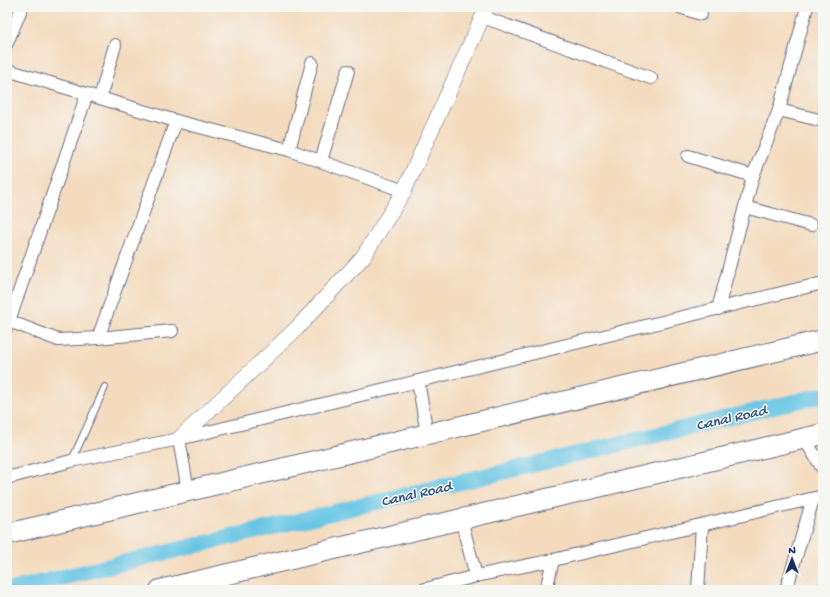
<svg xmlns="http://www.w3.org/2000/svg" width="830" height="597" viewBox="0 0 830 597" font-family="'Gochi Hand',sans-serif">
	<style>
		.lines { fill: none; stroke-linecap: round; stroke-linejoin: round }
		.canal { stroke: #66c5e4; stroke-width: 16 }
		.service-casing { stroke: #676b80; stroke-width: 8 }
		.minor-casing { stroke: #676b80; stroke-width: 14 }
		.tertiary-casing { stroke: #676b80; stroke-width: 16 }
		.trunk-casing { stroke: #676b80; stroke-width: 22 }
		.service { stroke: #fff; stroke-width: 6 }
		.minor { stroke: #fff; stroke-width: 12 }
		.tertiary { stroke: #fff; stroke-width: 15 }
		.trunk { stroke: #fff; stroke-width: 20 }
		.labels { text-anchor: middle; stroke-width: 3; stroke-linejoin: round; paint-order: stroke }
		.water-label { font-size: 15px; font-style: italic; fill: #2e5480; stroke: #f6f6f2 }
	</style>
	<rect width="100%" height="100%" fill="#f6f6f2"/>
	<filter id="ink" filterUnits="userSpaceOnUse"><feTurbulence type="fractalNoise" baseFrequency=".025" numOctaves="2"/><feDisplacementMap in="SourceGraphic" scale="8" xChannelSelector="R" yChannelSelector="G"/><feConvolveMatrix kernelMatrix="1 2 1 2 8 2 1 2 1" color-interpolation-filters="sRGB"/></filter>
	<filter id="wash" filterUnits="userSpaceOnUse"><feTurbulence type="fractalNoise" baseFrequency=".012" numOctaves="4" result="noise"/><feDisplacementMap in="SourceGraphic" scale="16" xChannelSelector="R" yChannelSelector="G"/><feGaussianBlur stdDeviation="0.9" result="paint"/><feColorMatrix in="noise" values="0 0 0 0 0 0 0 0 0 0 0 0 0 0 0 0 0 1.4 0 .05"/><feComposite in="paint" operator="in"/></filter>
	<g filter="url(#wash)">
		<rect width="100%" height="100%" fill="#f4dbbe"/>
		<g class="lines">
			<polyline class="canal" points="10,590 823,395"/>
		</g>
	</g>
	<g filter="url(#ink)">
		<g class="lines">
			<g class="service-casing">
				<polyline id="service" points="72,460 105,387"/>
			</g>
			<g class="minor-casing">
				<g id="minor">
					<polyline points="680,7 701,14"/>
					<polyline points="483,17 651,78"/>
					<polyline points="7,43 22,7"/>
					<polyline points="7,70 176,121 289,150 404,191"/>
					<polyline points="100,98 115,45"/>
					<polyline points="779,110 823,121"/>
					<polyline points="289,150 312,63"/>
					<polyline points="688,156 753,176 718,309"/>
					<polyline points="321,161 348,71"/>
					<polyline points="753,176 779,110 807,7"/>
					<polyline points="745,207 811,225"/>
					<polyline points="9,321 58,340 98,338 172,331"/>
					<polyline points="7,327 87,94"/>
					<polyline points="98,338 176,121"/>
					<polyline points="418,381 427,434"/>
					<polyline points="804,438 823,469"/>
					<polyline points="179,439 188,491"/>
					<polyline points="7,478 71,461 179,439 823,283"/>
					<polyline points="461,519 476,576"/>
					<polyline points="422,590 476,576 553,560 823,496"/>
					<polyline points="546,590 553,560"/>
					<polyline points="698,590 702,525"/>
					<polyline points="786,590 813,499"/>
				</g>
			</g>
			<g class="tertiary-casing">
				<polyline id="tertiary" points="179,439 296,329 363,257 404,191 487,7"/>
			</g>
			<g class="trunk-casing">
				<g id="trunk">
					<polyline points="7,534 823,340"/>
					<polyline points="160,590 823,434"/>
				</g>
			</g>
			<use href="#service" class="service"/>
			<use href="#minor" class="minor"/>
			<use href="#tertiary" class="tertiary"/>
			<use href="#trunk" class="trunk"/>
		</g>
	</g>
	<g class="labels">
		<g class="water-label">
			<text transform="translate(731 417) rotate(-13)" y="5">Canal Road</text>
			<text transform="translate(416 493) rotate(-13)" y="5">Canal Road</text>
		</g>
	</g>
	<rect width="830" height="597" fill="none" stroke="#f6f6f2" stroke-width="24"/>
	<g transform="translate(792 559)" stroke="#f6f6f2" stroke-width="3" paint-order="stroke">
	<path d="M0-3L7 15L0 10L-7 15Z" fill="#1b2f5e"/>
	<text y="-6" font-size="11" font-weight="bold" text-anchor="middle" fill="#1b2f5e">N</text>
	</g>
</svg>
